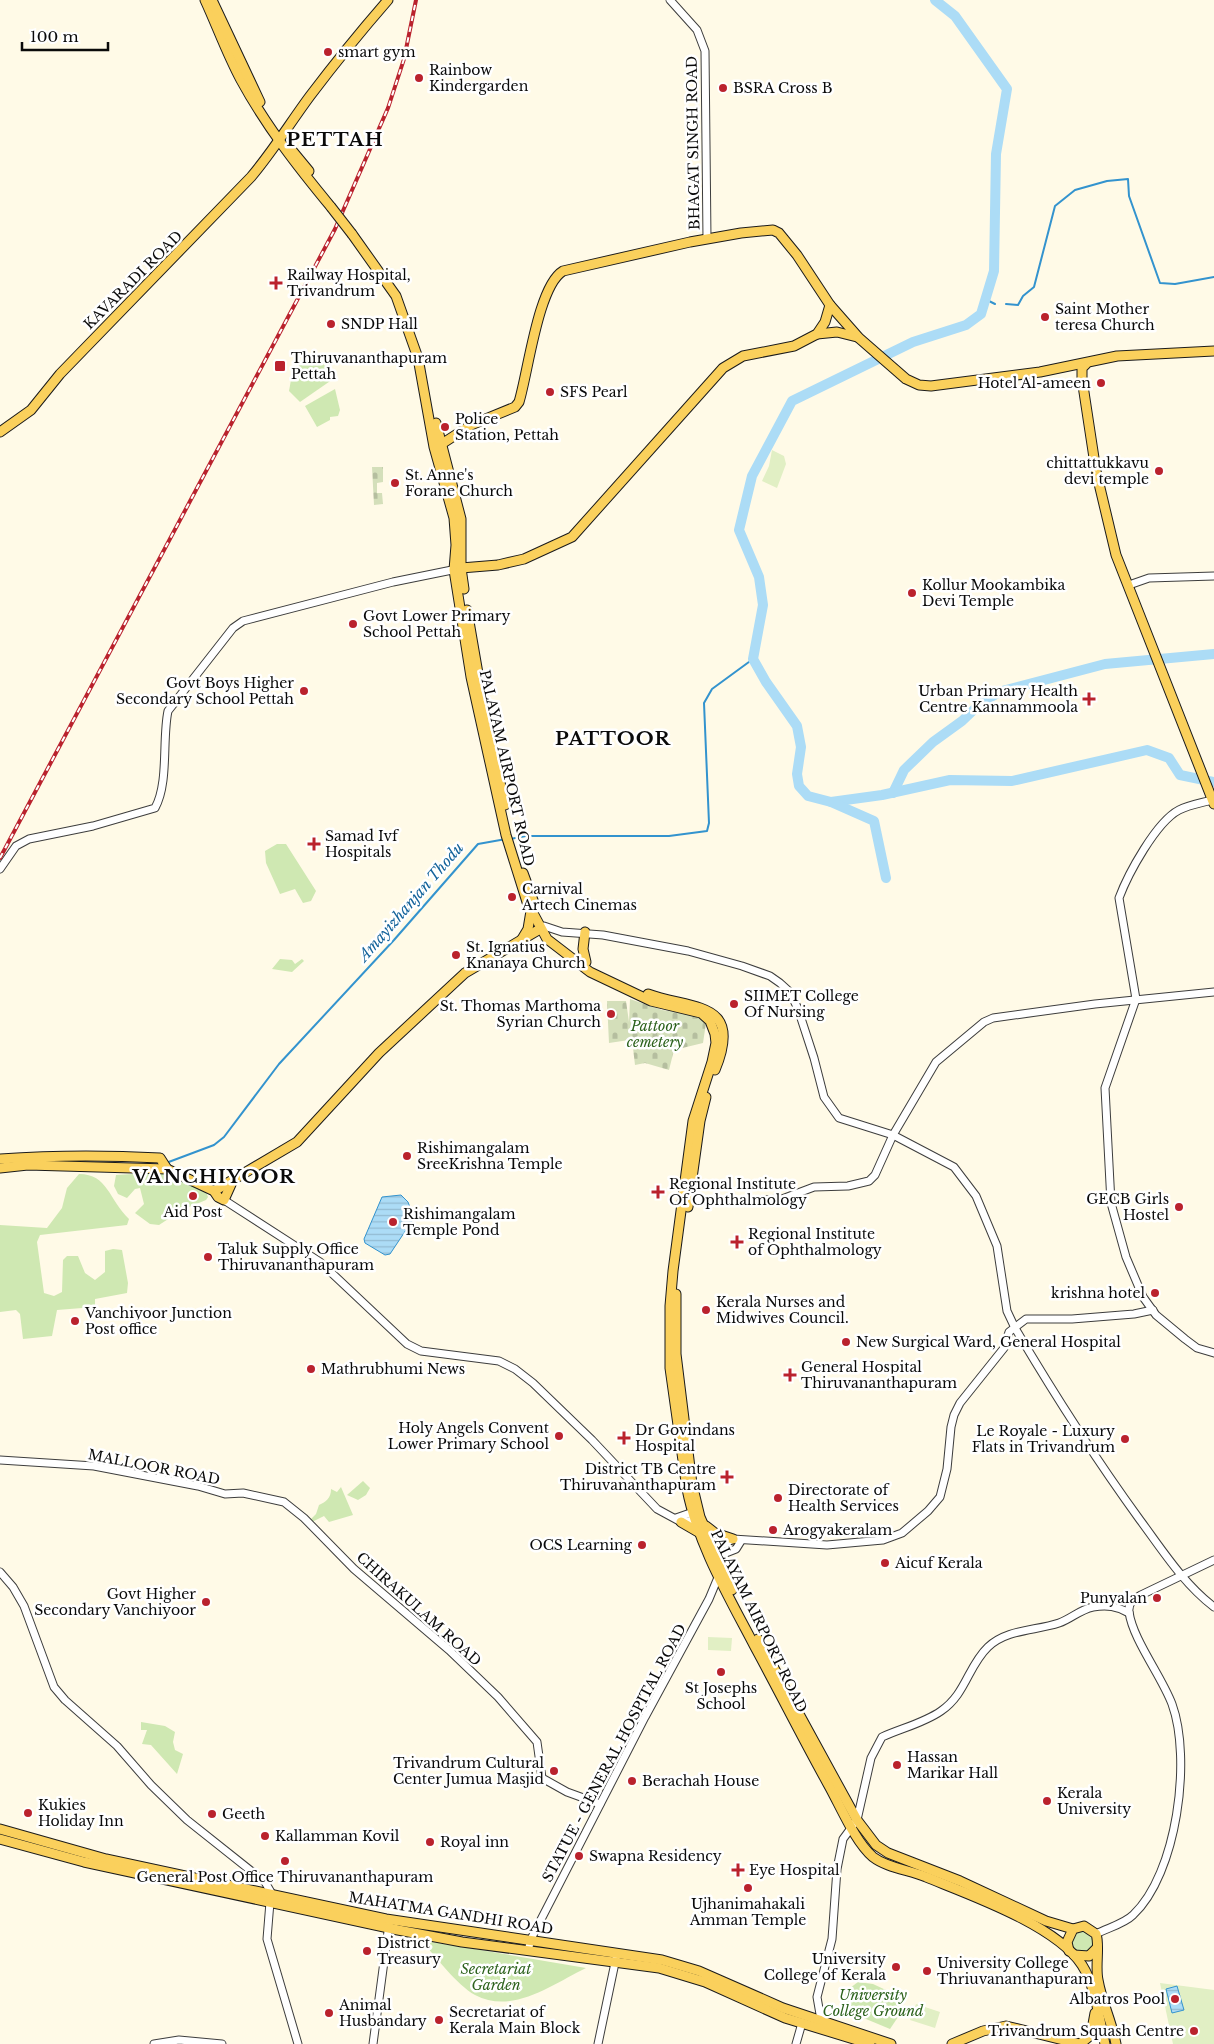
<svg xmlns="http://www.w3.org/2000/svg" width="1214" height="2044" viewBox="0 0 1214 2044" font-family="'Libre Baskerville',serif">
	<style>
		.green { fill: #cfe8b2 }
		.cemetery { fill: url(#cemetery-stones) }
		.pitch { fill: #e1efc4 }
		.water { fill: url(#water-rules); stroke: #3393ce }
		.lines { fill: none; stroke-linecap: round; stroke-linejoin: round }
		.stream { stroke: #3393ce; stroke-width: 2 }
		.river { stroke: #acdcf6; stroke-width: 10 }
		.minor-casing { stroke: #3d3d3d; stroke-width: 9 }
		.major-casing { stroke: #1b1b1b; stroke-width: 11 }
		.minor { stroke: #fff; stroke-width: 7 }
		.major { stroke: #fad05c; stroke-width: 9 }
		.rail-casing { stroke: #ba222d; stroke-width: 4 }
		.rail { stroke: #fff; stroke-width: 2; stroke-dasharray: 5.5; stroke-linecap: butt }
		.major-bridge-casing { stroke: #1b1b1b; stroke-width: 11; stroke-linecap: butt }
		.major-bridge { stroke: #fad05c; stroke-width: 9 }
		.poi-dot { fill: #ba222d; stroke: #fff; stroke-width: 2 }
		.labels { text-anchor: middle; stroke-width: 5; stroke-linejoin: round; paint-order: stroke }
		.poi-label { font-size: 14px; fill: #0a0a0a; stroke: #fff; text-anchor: start }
		.street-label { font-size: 14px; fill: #0a0a0a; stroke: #fff }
		.park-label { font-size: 14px; font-style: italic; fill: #2b611b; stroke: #fff }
		.water-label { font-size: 15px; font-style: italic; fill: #14639b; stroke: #fff }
		.district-label { font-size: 19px; font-weight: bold; letter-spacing: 1px; fill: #0a0a0a; stroke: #fff }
	</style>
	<defs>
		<pattern id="cemetery-stones" width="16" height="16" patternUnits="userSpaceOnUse" patternTransform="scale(1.25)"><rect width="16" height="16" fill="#d4dfba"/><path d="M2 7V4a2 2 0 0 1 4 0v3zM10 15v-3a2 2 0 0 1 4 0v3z" fill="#b5be9f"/></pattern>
		<pattern id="water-rules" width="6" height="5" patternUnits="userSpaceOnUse" patternTransform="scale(1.25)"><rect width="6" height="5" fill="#acdcf6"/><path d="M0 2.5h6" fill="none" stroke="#93bbd2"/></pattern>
	</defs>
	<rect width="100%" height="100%" fill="#fffae7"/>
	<g class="green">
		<polygon points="311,355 316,357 336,377 300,402 289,391 291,380 303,358"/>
		<polygon points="335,389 340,410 338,416 330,417 330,420 317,427 305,406"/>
		<polygon points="277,844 286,844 316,891 311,901 303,903 295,889 280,894 266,863 265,851"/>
		<polygon points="280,959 292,960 295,964 302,959 304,961 292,972 272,969"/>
		<polygon points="165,1172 205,1189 208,1197 206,1200 182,1210 159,1225 150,1224 135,1213 144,1204 140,1188 135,1189 127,1198 118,1194 114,1186 116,1175"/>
		<path d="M79,1174C108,1174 109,1200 129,1219L127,1225L40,1235L37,1242L44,1293L54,1296L62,1292L63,1260L67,1256H78L85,1273L95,1280L105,1272V1251L113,1249L122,1250L128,1283L127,1293L95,1299V1307L57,1310L52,1336L23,1339L20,1314L16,1310L0,1312V1225L47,1228L62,1208L67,1188Z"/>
		<polygon points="363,1481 370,1488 366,1495 358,1500 347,1495"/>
		<path d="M341,1487L353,1515L329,1522L324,1516L312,1522L310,1520L316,1514L319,1505C326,1502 331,1498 331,1489L337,1492Z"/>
		<polygon points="141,1722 165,1726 175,1732 173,1742 175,1750 183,1754 177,1774 151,1745 142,1744 147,1730 141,1730"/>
		<polygon points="1081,1929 1093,1939 1093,1945 1087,1953 1072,1950 1070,1935"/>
		<path d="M421,1940L586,1968C553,1984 513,2015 475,1995C457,1985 435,1956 421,1940Z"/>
		<polygon points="858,1982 873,1984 903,1998 898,2017 890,2029 854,2014 842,2005 846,1991"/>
	</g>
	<g class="cemetery">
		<polygon points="372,467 383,467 383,482 377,483 377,493 382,493 383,504 374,505"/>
		<polygon points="630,999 662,1010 699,1016 706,1023 703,1043 674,1050 669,1070 645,1063 635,1065 633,1048 628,1047 629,1040 609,1043 607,1001 626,1001 629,1022"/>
	</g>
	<g class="pitch">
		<polygon points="772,450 784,456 786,464 777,488 762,481 769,466"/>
		<polygon points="708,1637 732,1638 731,1651 708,1650"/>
		<polygon points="1160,1983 1214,1990 1214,2044 1173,2044"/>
		<polygon points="916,2004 940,2012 935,2028 910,2020"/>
	</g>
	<g class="water">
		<polygon points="401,1195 408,1202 414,1218 390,1254 385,1255 365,1243 364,1239 382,1197"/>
		<polygon points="1177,1986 1184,2010 1172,2013 1166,1989"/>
	</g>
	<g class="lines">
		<g class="stream">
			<polyline points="987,300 995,304"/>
			<polyline points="1006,304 1018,305 1023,296 1034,287 1055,206 1075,190 1107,181 1128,179 1129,196 1160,283 1175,284 1214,277"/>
			<polyline points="510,839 526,836 669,836 707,831 709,823 704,703 712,689 753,659"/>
			<polyline points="166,1163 214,1145 224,1137 279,1064 394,940 478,844 506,839"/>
		</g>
		<g class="river">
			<polyline points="893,793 904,770 933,742 962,721 983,701 1002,691 1105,664 1214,654"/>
			<polyline points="831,802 882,795 950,780 1012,781 1147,750 1169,758 1180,775 1214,782"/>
			<polyline points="886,878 874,821 831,802 808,796 799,786 797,774 801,747 797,726 766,682 753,659 763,605 759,577 739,530 752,476 792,401 913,342 966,325 981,314 994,271 996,154 1007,89 955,16 935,0"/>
		</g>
		<g class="minor-casing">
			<g id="minor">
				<polyline points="670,0 697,30 705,51 707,239"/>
				<polyline points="1129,585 1149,578 1214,576"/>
				<path d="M1212,800C1201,803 1189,805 1179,810C1156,822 1128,874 1119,898L1136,999L1105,1088L1111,1203L1126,1257L1143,1297L1156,1315L1185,1339L1197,1348L1214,1353"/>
				<path d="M0,869L16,846L29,839L93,826L155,808C169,783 162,739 168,711L233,628L243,621L393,582L457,569"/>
				<path d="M540,929L544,926L562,932L603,935L688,951L742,966L770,976L780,983L790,992L798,1009L814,1058L824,1097L839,1118L893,1135L954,1167L976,1196L997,1246L1007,1311L1015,1328C1054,1394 1095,1458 1140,1520C1163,1551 1183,1583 1214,1607"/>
				<polyline points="686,1199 725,1202 782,1199 814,1187 848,1186 869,1181 875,1175 893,1135 936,1062 984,1022 993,1018 1095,1004 1214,992"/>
				<polyline points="224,1200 320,1262 407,1344 421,1351 499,1361 515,1369 533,1383 592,1440 657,1509 681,1522 700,1519"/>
				<polyline points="0,1460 94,1466 198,1486 225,1494 243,1493 284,1502 304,1518 354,1569 449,1650 498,1697 537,1742 542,1778 567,1792 600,1804"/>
				<polyline points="676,1518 696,1511"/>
				<polyline points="710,1552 733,1539 827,1545 883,1540 902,1533 928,1511 940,1497 947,1469 951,1427 954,1415 960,1403 1004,1348 1009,1332 1026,1319 1072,1319 1134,1314 1153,1310"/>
				<polyline points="713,1558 736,1549 741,1541"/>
				<polyline points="0,1572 13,1587 24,1606 54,1687 65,1700 117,1746 151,1785 187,1820 265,1882 272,1894"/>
				<polyline points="270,1902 267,1939 298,2044"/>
				<path d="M1096,1934C1107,1928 1124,1924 1133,1915C1177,1874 1192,1759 1172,1704C1161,1675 1133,1640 1129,1612C1128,1602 1134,1599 1141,1595L1214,1560"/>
				<polyline points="528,1951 531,1939 645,1717 709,1599 719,1575"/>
				<path d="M821,2020L817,1997L832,1939L837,1869L843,1839L857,1820L871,1758L882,1737C902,1728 924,1723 941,1711C966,1694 968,1666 988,1647C1007,1629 1035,1631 1059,1623C1071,1619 1079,1610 1093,1607C1107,1605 1117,1606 1129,1613"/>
				<polyline points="154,2044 179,2040 222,2044"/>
				<polyline points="373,2044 389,1924"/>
				<polyline points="598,2044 616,1958"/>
				<polyline points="796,2044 802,2023"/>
			</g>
		</g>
		<g class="major-casing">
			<g id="major">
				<path d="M205,0C217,26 227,54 241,80C266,126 298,167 331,207"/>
				<polyline points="212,0 260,102"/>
				<polyline points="290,148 309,171"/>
				<path d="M352,234L396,296L418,358L434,447L454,518L456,545L454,570L471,677L506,835L527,902L547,939L590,972L651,1001L701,1013L710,1021L715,1034L716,1043L712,1062L693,1121L673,1271L670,1306V1368L687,1489C698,1545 729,1597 755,1647C780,1693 803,1739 828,1784C840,1805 855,1842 873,1857C887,1868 910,1870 926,1877C970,1895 1056,1925 1082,1965C1096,1987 1099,2019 1105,2044"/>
				<polyline points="817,334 837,332 857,337"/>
				<polyline points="1086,364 1082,368 1082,379 1096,471 1116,555 1214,804"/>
				<polyline points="436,423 461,519 461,568 464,589"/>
				<path d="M0,432L31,410L60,374L251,177C273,151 290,123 310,96C335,63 361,31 388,0"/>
				<path d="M437,447L471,425L515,407L519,402C528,373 538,286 563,271L690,242L741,233L773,230L779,233L797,255L830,305L859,338L906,379L919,385L931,386L1040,372L1117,356L1214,351"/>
				<polyline points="461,568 498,565 524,559 572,537 723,368 743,356 794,346 817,334 825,322 830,305"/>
				<polyline points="467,610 485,714 505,805"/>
				<polyline points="523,873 534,903"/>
				<polyline points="585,932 583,949 586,962"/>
				<polyline points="522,939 528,929 531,911"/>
				<path d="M648,994C692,1010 744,1000 715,1070"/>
				<path d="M0,1159C54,1155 106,1155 160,1158L167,1169"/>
				<polyline points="0,1168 28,1165 167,1169 214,1191 218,1197 224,1200 233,1180"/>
				<polyline points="214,1191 297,1142 379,1053 465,973 540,929"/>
				<polyline points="688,1207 700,1121 706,1097"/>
				<polyline points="676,1294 676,1354 692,1484 700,1517 732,1590"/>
				<polyline points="681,1522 700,1533"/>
				<polyline points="706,1526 715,1533 733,1539"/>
				<polyline points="758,1639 857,1820 876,1845 888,1853 960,1881 1046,1921 1073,1929"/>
				<polyline points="0,1829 106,1859 386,1919 662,1960 699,1971 783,2008 891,2044"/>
				<polyline points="0,1839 84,1862 398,1930 462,1942 659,1968 705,1982 785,2018 870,2044"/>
				<path d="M1069,1951L1067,1942L1073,1929L1084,1926L1096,1934C1100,1945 1095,1966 1098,1980C1102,2003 1112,2022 1116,2044"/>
				<polyline points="1074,1955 1089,1956 1096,1949"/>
				<polyline points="952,2044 983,2031 1006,2026 1080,2044 1091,2035 1095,2013"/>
			</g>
		</g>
		<use href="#minor" class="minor"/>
		<use href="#major" class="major"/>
		<g class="rail-casing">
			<polyline id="rail" points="0,858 335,229 388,108 404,59 416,0"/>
		</g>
		<use href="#rail" class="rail"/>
		<g class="major-bridge-casing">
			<polyline id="major-bridge" points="331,207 352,234"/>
		</g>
		<use href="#major-bridge" class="major-bridge"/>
	</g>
	<g class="poi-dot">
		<circle cx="328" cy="52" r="5"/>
		<circle cx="419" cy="78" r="5"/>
		<circle cx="723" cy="88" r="5"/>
		<path d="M273.5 275.5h5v5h5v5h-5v5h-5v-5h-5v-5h5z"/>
		<circle cx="1045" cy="317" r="5"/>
		<circle cx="331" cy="324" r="5"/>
		<rect x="274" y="360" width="12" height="12" rx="2.5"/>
		<circle cx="1101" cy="383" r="5"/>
		<circle cx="550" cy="392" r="5"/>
		<circle cx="445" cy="427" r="5"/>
		<circle cx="1159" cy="471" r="5"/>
		<circle cx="395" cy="483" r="5"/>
		<circle cx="912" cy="593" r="5"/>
		<circle cx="353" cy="624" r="5"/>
		<circle cx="304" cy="691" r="5"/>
		<path d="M1086.5 691.5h5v5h5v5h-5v5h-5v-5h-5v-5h5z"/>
		<path d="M311.5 836.5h5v5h5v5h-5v5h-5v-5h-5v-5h5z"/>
		<circle cx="512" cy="897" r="5"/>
		<circle cx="456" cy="955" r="5"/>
		<circle cx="734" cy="1004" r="5"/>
		<circle cx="611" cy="1014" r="5"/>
		<circle cx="407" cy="1156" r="5"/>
		<path d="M655.5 1184.5h5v5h5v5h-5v5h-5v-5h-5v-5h5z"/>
		<circle cx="193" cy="1196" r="5"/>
		<circle cx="1179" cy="1207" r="5"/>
		<circle cx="393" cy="1222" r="5"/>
		<path d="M734.5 1234.5h5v5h5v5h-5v5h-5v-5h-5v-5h5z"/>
		<circle cx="208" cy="1257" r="5"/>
		<circle cx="1155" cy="1293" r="5"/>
		<circle cx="706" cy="1310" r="5"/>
		<circle cx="75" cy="1321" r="5"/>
		<circle cx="846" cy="1342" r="5"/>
		<circle cx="311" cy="1369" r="5"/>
		<path d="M787.5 1367.5h5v5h5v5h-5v5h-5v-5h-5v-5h5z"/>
		<circle cx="559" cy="1436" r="5"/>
		<path d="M621.5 1430.5h5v5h5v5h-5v5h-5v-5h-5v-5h5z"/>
		<circle cx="1125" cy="1439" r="5"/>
		<path d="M724.5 1469.5h5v5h5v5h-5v5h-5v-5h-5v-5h5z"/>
		<circle cx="778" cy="1498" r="5"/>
		<circle cx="773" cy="1530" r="5"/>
		<circle cx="642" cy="1545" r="5"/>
		<circle cx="885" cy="1563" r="5"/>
		<circle cx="1157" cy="1598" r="5"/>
		<circle cx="206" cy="1602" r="5"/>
		<circle cx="721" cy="1672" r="5"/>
		<circle cx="897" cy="1765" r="5"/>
		<circle cx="554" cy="1771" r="5"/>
		<circle cx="632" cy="1781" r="5"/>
		<circle cx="1047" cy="1801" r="5"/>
		<circle cx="28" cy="1813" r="5"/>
		<circle cx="212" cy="1814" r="5"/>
		<circle cx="265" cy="1836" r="5"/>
		<circle cx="430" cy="1842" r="5"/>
		<circle cx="579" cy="1856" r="5"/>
		<circle cx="285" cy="1861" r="5"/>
		<path d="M735.5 1862.5h5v5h5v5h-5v5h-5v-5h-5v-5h5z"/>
		<circle cx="748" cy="1888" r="5"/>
		<circle cx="367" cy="1951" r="5"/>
		<circle cx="896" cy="1967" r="5"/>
		<circle cx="927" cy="1971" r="5"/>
		<circle cx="1175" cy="1999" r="5"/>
		<circle cx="329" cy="2013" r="5"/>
		<circle cx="439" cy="2020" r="5"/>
		<circle cx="1194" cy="2031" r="5"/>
	</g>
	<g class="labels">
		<g class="poi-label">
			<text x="338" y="57">smart gym</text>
			<text x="429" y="75">Rainbow<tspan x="429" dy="16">Kindergarden</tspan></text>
			<text x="733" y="93">BSRA Cross B</text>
			<text x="287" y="280">Railway Hospital,<tspan x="287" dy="16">Trivandrum</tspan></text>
			<text x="1055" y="314">Saint Mother<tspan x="1055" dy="16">teresa Church</tspan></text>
			<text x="341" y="329">SNDP Hall</text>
			<text x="291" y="363">Thiruvananthapuram<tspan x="291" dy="16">Pettah</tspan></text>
			<text x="1091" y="388" text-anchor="end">Hotel Al-ameen</text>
			<text x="560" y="397">SFS Pearl</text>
			<text x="455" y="424">Police<tspan x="455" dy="16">Station, Pettah</tspan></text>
			<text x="1149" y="468" text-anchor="end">chittattukkavu<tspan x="1149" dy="16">devi temple</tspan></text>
			<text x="405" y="480">St. Anne's<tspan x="405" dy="16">Forane Church</tspan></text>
			<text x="922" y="590">Kollur Mookambika<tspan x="922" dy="16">Devi Temple</tspan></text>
			<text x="363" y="621">Govt Lower Primary<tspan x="363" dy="16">School Pettah</tspan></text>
			<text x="294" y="688" text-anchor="end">Govt Boys Higher<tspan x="294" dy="16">Secondary School Pettah</tspan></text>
			<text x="1078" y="696" text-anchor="end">Urban Primary Health<tspan x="1078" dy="16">Centre Kannammoola</tspan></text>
			<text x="325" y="841">Samad Ivf<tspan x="325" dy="16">Hospitals</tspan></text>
			<text x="522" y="894">Carnival<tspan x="522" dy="16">Artech Cinemas</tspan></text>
			<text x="466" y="952">St. Ignatius<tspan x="466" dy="16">Knanaya Church</tspan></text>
			<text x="744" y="1001">SIIMET College<tspan x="744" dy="16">Of Nursing</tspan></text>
			<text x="601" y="1011" text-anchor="end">St. Thomas Marthoma<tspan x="601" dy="16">Syrian Church</tspan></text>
			<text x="417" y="1153">Rishimangalam<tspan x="417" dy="16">SreeKrishna Temple</tspan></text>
			<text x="669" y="1189">Regional Institute<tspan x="669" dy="16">Of Ophthalmology</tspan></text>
			<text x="1169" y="1204" text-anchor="end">GECB Girls<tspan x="1169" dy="16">Hostel</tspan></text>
			<text x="193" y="1217" text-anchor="middle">Aid Post</text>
			<text x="403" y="1219">Rishimangalam<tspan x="403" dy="16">Temple Pond</tspan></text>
			<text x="748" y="1239">Regional Institute<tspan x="748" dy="16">of Ophthalmology</tspan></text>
			<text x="218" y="1254">Taluk Supply Office<tspan x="218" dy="16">Thiruvananthapuram</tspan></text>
			<text x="1145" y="1298" text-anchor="end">krishna hotel</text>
			<text x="716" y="1307">Kerala Nurses and<tspan x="716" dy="16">Midwives Council.</tspan></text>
			<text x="85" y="1318">Vanchiyoor Junction<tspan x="85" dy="16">Post office</tspan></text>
			<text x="856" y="1347">New Surgical Ward, General Hospital</text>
			<text x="801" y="1372">General Hospital<tspan x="801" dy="16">Thiruvananthapuram</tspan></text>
			<text x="321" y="1374">Mathrubhumi News</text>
			<text x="549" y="1433" text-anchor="end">Holy Angels Convent<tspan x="549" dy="16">Lower Primary School</tspan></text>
			<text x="635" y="1435">Dr Govindans<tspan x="635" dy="16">Hospital</tspan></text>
			<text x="1115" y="1436" text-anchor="end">Le Royale - Luxury<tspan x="1115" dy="16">Flats in Trivandrum</tspan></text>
			<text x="716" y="1474" text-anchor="end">District TB Centre<tspan x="716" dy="16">Thiruvananthapuram</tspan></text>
			<text x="788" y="1495">Directorate of<tspan x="788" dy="16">Health Services</tspan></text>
			<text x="783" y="1535">Arogyakeralam</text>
			<text x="632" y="1550" text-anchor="end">OCS Learning</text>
			<text x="895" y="1568">Aicuf Kerala</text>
			<text x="196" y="1599" text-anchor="end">Govt Higher<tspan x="196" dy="16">Secondary Vanchiyoor</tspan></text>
			<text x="1147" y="1603" text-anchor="end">Punyalan</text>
			<text x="721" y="1693" text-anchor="middle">St Josephs<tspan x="721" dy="16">School</tspan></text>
			<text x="907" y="1762">Hassan<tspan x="907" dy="16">Marikar Hall</tspan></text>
			<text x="544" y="1768" text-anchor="end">Trivandrum Cultural<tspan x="544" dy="16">Center Jumua Masjid</tspan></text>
			<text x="642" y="1786">Berachah House</text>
			<text x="1057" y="1798">Kerala<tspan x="1057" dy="16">University</tspan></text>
			<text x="38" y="1810">Kukies<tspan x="38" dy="16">Holiday Inn</tspan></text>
			<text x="222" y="1819">Geeth</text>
			<text x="275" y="1841">Kallamman Kovil</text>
			<text x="440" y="1847">Royal inn</text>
			<text x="589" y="1861">Swapna Residency</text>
			<text x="749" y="1875">Eye Hospital</text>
			<text x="285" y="1882" text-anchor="middle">General Post Office Thiruvananthapuram</text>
			<text x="748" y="1909" text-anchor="middle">Ujhanimahakali<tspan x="748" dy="16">Amman Temple</tspan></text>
			<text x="377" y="1948">District<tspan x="377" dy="16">Treasury</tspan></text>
			<text x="886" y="1964" text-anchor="end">University<tspan x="886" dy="16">College of Kerala</tspan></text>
			<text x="937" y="1968">University College<tspan x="937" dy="16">Thriuvananthapuram</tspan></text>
			<text x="1165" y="2004" text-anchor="end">Albatros Pool</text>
			<text x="339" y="2010">Animal<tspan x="339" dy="16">Husbandary</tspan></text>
			<text x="449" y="2017">Secretariat of<tspan x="449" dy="16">Kerala Main Block</tspan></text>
			<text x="1184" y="2036" text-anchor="end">Trivandrum Squash Centre</text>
		</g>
		<g class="street-label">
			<text transform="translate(693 143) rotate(-91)" y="5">BHAGAT SINGH ROAD</text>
			<text transform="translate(133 280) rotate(-45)" y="5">KAVARADI ROAD</text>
			<text transform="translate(507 768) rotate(77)" y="5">PALAYAM AIRPORT ROAD</text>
			<text transform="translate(154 1467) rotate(11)" y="5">MALLOOR ROAD</text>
			<text transform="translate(419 1609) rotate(42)" y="5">CHIRAKULAM ROAD</text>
			<text transform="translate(759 1621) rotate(64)" y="5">PALAYAM AIRPORT ROAD</text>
			<text transform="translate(614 1753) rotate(-62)" y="5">STATUE - GENERAL HOSPITAL ROAD</text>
			<text transform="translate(451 1913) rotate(9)" y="5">MAHATMA GANDHI ROAD</text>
		</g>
		<g class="park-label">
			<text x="655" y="1031">Pattoor<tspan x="655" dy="16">cemetery</tspan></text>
			<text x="496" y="1974">Secretariat<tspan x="496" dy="16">Garden</tspan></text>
			<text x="873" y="2000">University<tspan x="873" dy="16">College Ground</tspan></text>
		</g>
		<g class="water-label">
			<text transform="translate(411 902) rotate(-49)" y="5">Amayizhanjan Thodu</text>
		</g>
		<g class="district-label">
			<text x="335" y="146">PETTAH</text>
			<text x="613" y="745">PATTOOR</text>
			<text x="214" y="1183">VANCHIYOOR</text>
		</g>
	</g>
	<path d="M22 42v8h86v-8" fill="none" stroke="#0a0a0a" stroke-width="2.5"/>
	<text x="30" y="42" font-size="15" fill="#0a0a0a" stroke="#ffffff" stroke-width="4" paint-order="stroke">100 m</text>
</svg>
